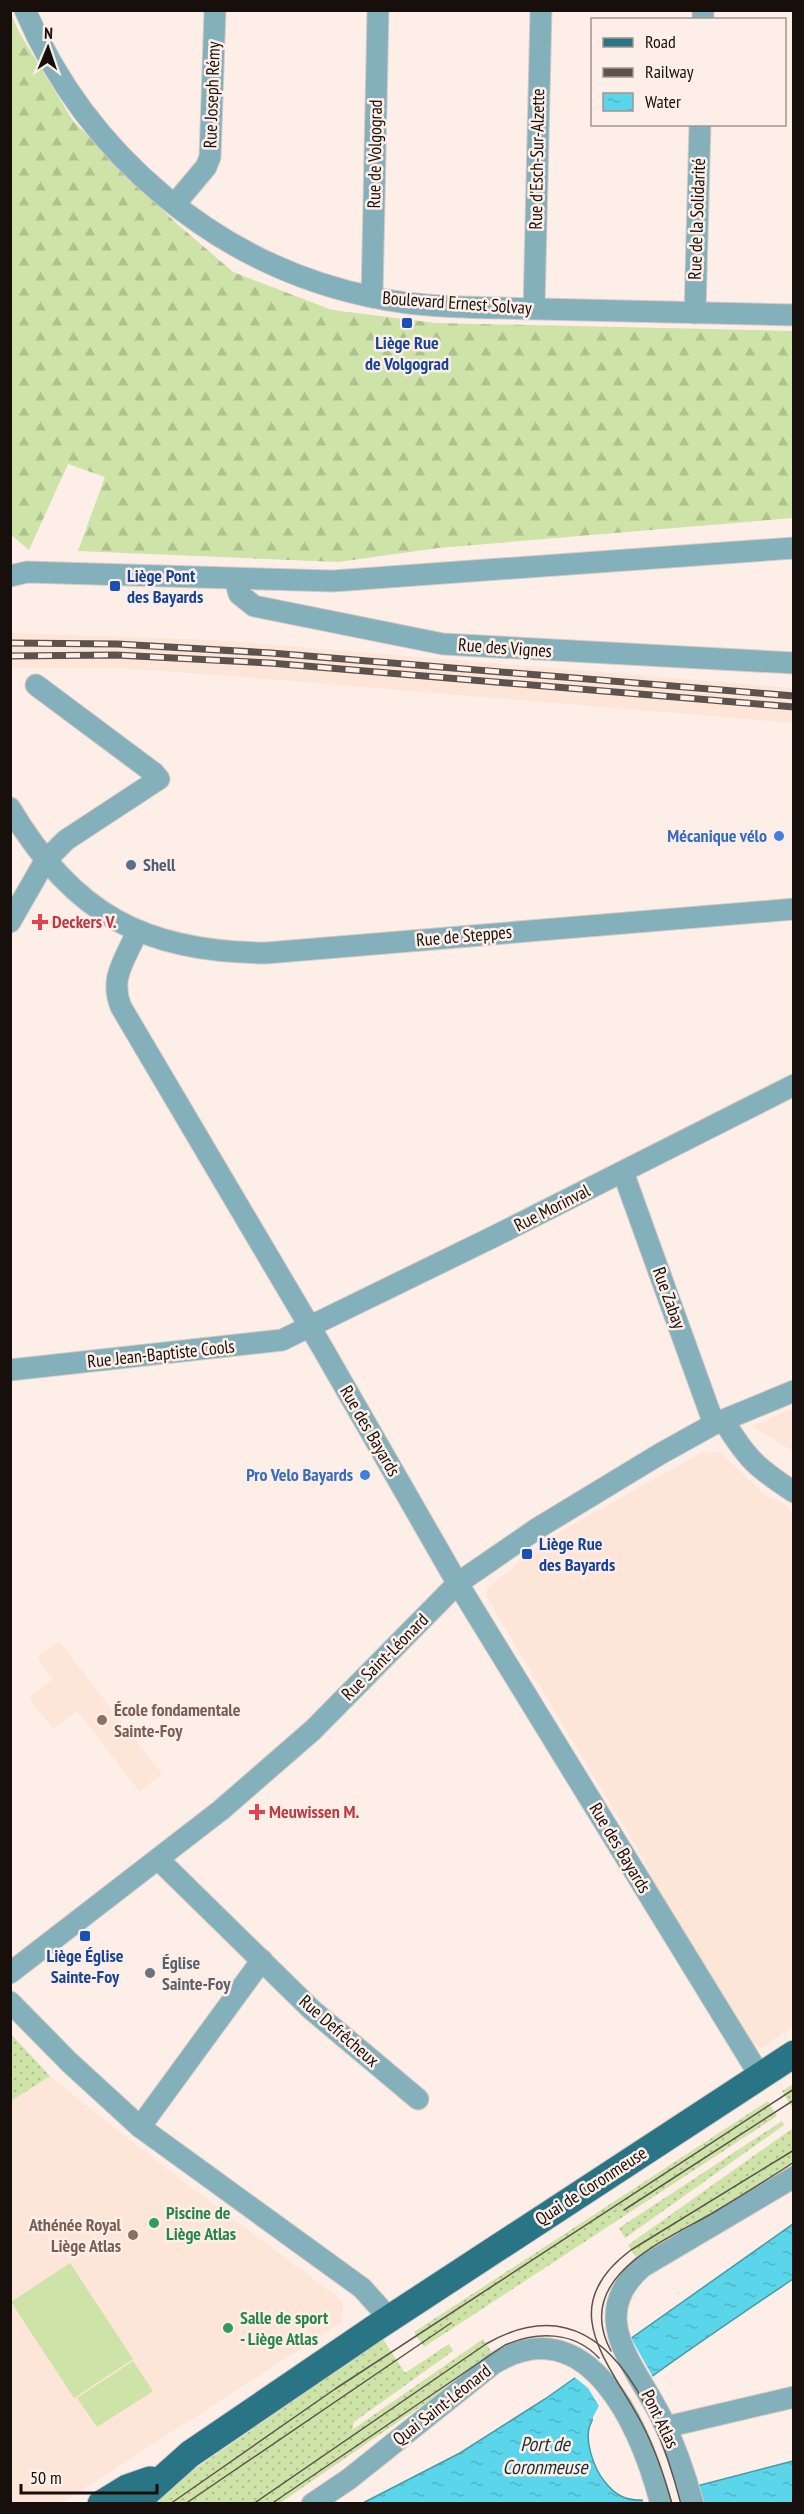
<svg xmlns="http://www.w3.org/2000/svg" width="804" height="2514" viewBox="0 0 804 2514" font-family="'PT Sans Narrow',sans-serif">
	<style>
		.built { fill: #fde5d8 }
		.grass { fill: url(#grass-dots) }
		.forest { fill: url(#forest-firs) }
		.garden { fill: #cde3a7 }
		.water { fill: url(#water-ripples); stroke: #469aa7; stroke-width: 1.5 }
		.pier { fill: #fdefe8 }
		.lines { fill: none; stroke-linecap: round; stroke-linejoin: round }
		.minor-casing { stroke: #d8cbc5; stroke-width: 23 }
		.major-casing { stroke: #d8cbc5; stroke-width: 29 }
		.minor { stroke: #83b0bb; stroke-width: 21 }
		.major { stroke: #2a7585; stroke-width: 27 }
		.tram { stroke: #5c534e; stroke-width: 1.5 }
		.rail-casing { stroke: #5c534e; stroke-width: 7 }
		.rail { stroke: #fdefe8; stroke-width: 4.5; stroke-dasharray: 14; stroke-linecap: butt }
		.transit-dot { fill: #1a4fb4; stroke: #fdefe8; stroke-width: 2 }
		.shop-dot { fill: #3f7fe0; stroke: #fdefe8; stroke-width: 2 }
		.service-dot { fill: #5c6f8a; stroke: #fdefe8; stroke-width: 2 }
		.health-dot { fill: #e0444e; stroke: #fdefe8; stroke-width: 2 }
		.education-dot { fill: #8d6e63; stroke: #fdefe8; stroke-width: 2 }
		.worship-dot { fill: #6b7280; stroke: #fdefe8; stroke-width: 2 }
		.leisure-dot { fill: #2e9e5b; stroke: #fdefe8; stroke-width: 2 }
		.labels { text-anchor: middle; stroke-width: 5; stroke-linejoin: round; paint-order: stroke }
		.street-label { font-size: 18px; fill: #160f0b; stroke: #fdefe8 }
		.transit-label { font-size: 18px; font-weight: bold; fill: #164399; stroke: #fdefe8 }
		.shop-label { font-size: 18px; font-weight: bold; fill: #366cbe; stroke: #fdefe8; text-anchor: end }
		.service-label { font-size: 18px; font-weight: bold; fill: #4e5e75; stroke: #fdefe8; text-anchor: start }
		.health-label { font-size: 18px; font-weight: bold; fill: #be3a42; stroke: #fdefe8; text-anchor: start }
		.education-label { font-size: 18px; font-weight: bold; fill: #785e54; stroke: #fdefe8; text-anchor: start }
		.worship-label { font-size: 18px; font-weight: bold; fill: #5b616d; stroke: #fdefe8; text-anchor: start }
		.leisure-label { font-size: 18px; font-weight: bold; fill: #27864d; stroke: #fdefe8; text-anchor: start }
		.water-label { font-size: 20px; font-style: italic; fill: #1b3034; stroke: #fdefe8 }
	</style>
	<defs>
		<pattern id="grass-dots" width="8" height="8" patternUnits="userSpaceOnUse" patternTransform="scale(1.5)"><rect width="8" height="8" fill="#cde3a7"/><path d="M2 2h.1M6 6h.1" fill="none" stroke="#afc28e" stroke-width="1.8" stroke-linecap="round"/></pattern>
		<pattern id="forest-firs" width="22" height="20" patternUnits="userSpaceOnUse" patternTransform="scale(1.5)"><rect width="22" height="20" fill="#cde3a7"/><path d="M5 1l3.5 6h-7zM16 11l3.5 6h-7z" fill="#afc28e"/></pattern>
		<pattern id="water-ripples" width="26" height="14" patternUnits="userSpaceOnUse" patternTransform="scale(1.5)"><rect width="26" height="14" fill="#5ad5ea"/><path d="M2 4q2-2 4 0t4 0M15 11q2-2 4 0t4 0" fill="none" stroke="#4eb6c7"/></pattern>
	</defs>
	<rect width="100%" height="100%" fill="#fdefe8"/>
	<g class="built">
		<polygon points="11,633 216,640 793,688 793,723 217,675 118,668 11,668"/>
		<polygon points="793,1409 793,1451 752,1426"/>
		<polygon points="720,1452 765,1495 785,1505 793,1513 793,2026 763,2048 750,2044 677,1926 635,1845 539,1685 531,1676 532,1673 486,1596 487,1588 556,1534 701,1453"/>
		<polygon points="59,1641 162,1774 140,1792 77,1711 53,1729 29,1698 53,1679 37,1658"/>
		<polygon points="50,2076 168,2170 343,2301 342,2322 62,2503 11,2504 11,2101"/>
	</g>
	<g class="grass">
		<polygon points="11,2034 50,2076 11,2101"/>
		<polygon points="793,2084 793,2109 782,2091"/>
		<polygon points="768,2101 777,2116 424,2347 414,2332"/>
		<polygon points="782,2121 784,2125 625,2238 619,2228"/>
		<polygon points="793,2128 793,2170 639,2262 628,2245"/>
		<polygon points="383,2339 405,2373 449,2344 453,2351 354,2422 352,2430 483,2339 494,2356 280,2503 144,2504"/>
	</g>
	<polygon class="forest" points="10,11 19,32 73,121 175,222 233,272 332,310 436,323 793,331 793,518 438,548 338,562 78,551 105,477 68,464 29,550 10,534"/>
	<g class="garden">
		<polygon points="70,2263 133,2359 74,2398 11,2302"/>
		<polygon points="133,2361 153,2391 97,2427 77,2398"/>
	</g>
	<path class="water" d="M793,2224V2279C743,2313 692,2347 643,2383C628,2394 603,2405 592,2421C582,2437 594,2469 605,2482C615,2495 626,2501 643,2500L793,2461V2503L361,2504L460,2453L545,2399Z"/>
	<g class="pier">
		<polygon points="630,2336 654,2379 605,2414 602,2411 593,2428 594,2448 592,2436 593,2417 599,2406 588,2388 573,2376"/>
		<polygon points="697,2483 703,2503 644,2504 642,2497"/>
	</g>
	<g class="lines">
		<g class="minor-casing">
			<g id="minor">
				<path d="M25,10C87,155 217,265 372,297C427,309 484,307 539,309C624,311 709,313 794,315"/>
				<polyline points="703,20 703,10"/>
				<polyline points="175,204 206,167 210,157 215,10"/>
				<polyline points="372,297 378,10"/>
				<polyline points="534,308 541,10"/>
				<polyline points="695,313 700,124"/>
				<polyline points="10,576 27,572 333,581 794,548"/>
				<polyline points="235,579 239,594 254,606 443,644 794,663"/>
				<path d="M10,808C73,914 144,952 266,953L794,909"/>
				<polyline points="10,922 45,861 66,840 159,779 154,773 36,685"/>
				<path d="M137,932C125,960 109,978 121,1007L323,1349L455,1579L760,2076"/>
				<polyline points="623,1172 714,1424"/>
				<polyline points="10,1370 282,1340 497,1235 794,1085"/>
				<path d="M724,1421C747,1459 757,1468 794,1492"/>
				<polyline points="159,1860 312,2010 418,2099"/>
				<polyline points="10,1973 221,1810 313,1730 458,1583 538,1528 660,1454 714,1424 794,1391"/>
				<polyline points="10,2002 69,2062 140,2127 362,2288 389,2318"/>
				<polyline points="140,2127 262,1960"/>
				<polyline points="666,2427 794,2397"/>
				<path d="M312,2504L349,2479L493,2364C589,2305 641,2429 661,2504"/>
				<path d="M693,2504C685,2474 675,2445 661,2417C636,2366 585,2317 642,2267L794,2177"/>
			</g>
		</g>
		<g class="major-casing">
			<g id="major">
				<polyline points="101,2504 127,2488 150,2480"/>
				<polyline points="134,2504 190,2454 375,2328 794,2054"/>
			</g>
		</g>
		<use href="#minor" class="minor"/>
		<use href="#major" class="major"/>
		<g class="tram">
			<polyline points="624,2210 794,2100"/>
			<path d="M611,2351C572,2278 662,2242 711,2214C739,2197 767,2180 794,2162"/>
			<polyline points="170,2504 335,2389 794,2089"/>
			<polyline points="185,2504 451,2323"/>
			<path d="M253,2504L486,2344C604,2276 657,2412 681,2504"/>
			<path d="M271,2504L505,2345C537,2331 574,2331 599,2358"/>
			<path d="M672,2504C664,2475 655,2448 641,2422C607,2359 554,2307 631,2250L794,2150"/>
		</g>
		<g class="rail-casing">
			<g id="rail">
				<polyline points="10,643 117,644 271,653 794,696"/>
				<polyline points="10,656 116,655 270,663 794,707"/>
			</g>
		</g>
		<use href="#rail" class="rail"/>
	</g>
	<g class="transit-dot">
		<rect x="401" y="317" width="12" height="12" rx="3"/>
		<rect x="109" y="580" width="12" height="12" rx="3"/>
		<rect x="521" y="1548" width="12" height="12" rx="3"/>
		<rect x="79" y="1930" width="12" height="12" rx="3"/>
	</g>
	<g class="shop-dot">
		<circle cx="779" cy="836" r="6"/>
		<circle cx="365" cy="1475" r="6"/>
	</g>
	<circle class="service-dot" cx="131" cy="865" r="6"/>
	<g class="health-dot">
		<path d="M37 913h6v6h6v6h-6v6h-6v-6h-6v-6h6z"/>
		<path d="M254 1803h6v6h6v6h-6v6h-6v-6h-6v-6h6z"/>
	</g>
	<g class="education-dot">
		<circle cx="102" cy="1720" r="6"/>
		<circle cx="133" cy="2235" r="6"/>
	</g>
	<circle class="worship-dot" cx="150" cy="1973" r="6"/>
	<g class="leisure-dot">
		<circle cx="154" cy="2223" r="6"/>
		<circle cx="228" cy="2328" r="6"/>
	</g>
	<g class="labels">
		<g class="street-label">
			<text transform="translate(212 95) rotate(-88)" y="6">Rue Joseph Rémy</text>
			<text transform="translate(375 154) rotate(-89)" y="6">Rue de Volgograd</text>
			<text transform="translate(537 159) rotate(-89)" y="6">Rue d'Esch-Sur-Alzette</text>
			<text transform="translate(697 219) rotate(-88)" y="6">Rue de la Solidarité</text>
			<text transform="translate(457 303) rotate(4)" y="6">Boulevard Ernest Solvay</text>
			<text transform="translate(505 648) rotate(4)" y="6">Rue des Vignes</text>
			<text transform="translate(464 936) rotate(-5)" y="6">Rue de Steppes</text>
			<text transform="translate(552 1208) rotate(-27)" y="6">Rue Morinval</text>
			<text transform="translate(669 1298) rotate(70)" y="6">Rue Zabay</text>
			<text transform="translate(161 1354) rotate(-6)" y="6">Rue Jean-Baptiste Cools</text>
			<text transform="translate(370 1431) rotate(60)" y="6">Rue des Bayards</text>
			<text transform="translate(385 1657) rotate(-45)" y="6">Rue Saint-Léonard</text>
			<text transform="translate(620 1848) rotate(59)" y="6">Rue des Bayards</text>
			<text transform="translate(339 2031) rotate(41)" y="6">Rue Defrêcheux</text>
			<text transform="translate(591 2186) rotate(-33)" y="6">Quai de Coronmeuse</text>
			<text transform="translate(442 2405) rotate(-38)" y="6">Quai Saint-Léonard</text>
			<text transform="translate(660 2419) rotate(64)" y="6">Pont Atlas</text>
		</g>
		<g class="transit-label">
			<text x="407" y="349">Liège Rue<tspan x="407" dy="21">de Volgograd</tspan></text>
			<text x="127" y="582" text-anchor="start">Liège Pont<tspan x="127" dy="21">des Bayards</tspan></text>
			<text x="539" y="1550" text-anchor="start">Liège Rue<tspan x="539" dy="21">des Bayards</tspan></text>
			<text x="85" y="1962">Liège Église<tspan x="85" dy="21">Sainte-Foy</tspan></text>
		</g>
		<g class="shop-label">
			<text x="767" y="842">Mécanique vélo</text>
			<text x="353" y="1481">Pro Velo Bayards</text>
		</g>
		<g class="service-label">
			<text x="143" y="871">Shell</text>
		</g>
		<g class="health-label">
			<text x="52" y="928">Deckers V.</text>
			<text x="269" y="1818">Meuwissen M.</text>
		</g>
		<g class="education-label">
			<text x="114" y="1716">École fondamentale<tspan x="114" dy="21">Sainte-Foy</tspan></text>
			<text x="121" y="2231" text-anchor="end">Athénée Royal<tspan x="121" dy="21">Liège Atlas</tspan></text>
		</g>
		<g class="worship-label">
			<text x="162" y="1969">Église<tspan x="162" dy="21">Sainte-Foy</tspan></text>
		</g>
		<g class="leisure-label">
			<text x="166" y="2219">Piscine de<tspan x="166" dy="21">Liège Atlas</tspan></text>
			<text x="240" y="2324">Salle de sport<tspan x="240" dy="21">- Liège Atlas</tspan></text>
		</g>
		<g class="water-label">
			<text x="545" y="2451">Port de<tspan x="545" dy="23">Coronmeuse</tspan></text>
		</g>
	</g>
	<rect width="804" height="2514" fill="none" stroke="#160f0b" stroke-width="24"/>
	<rect x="591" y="18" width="195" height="108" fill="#fdefe8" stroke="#a19590" stroke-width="1.5"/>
	<rect x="603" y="38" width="30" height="9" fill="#2a7585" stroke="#a19590" stroke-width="1.5"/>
	<text x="645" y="48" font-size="18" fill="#160f0b">Road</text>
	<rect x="603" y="68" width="30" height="9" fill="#5c534e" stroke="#a19590" stroke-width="1.5"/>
	<text x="645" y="78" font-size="18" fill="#160f0b">Railway</text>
	<rect x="603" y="93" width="30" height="18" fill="url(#water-ripples)" stroke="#a19590" stroke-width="1.5"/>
	<text x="645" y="108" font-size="18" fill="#160f0b">Water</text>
	<g transform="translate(48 48) rotate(2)" stroke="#fdefe8" stroke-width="4.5" paint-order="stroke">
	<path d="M0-4.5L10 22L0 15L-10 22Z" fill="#160f0b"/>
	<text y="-9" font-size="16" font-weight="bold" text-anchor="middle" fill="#160f0b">N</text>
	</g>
	<path d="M21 2484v9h136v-9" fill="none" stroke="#160f0b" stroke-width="3"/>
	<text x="30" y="2484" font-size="18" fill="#160f0b" stroke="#fdefe8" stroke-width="4.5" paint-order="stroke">50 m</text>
</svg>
